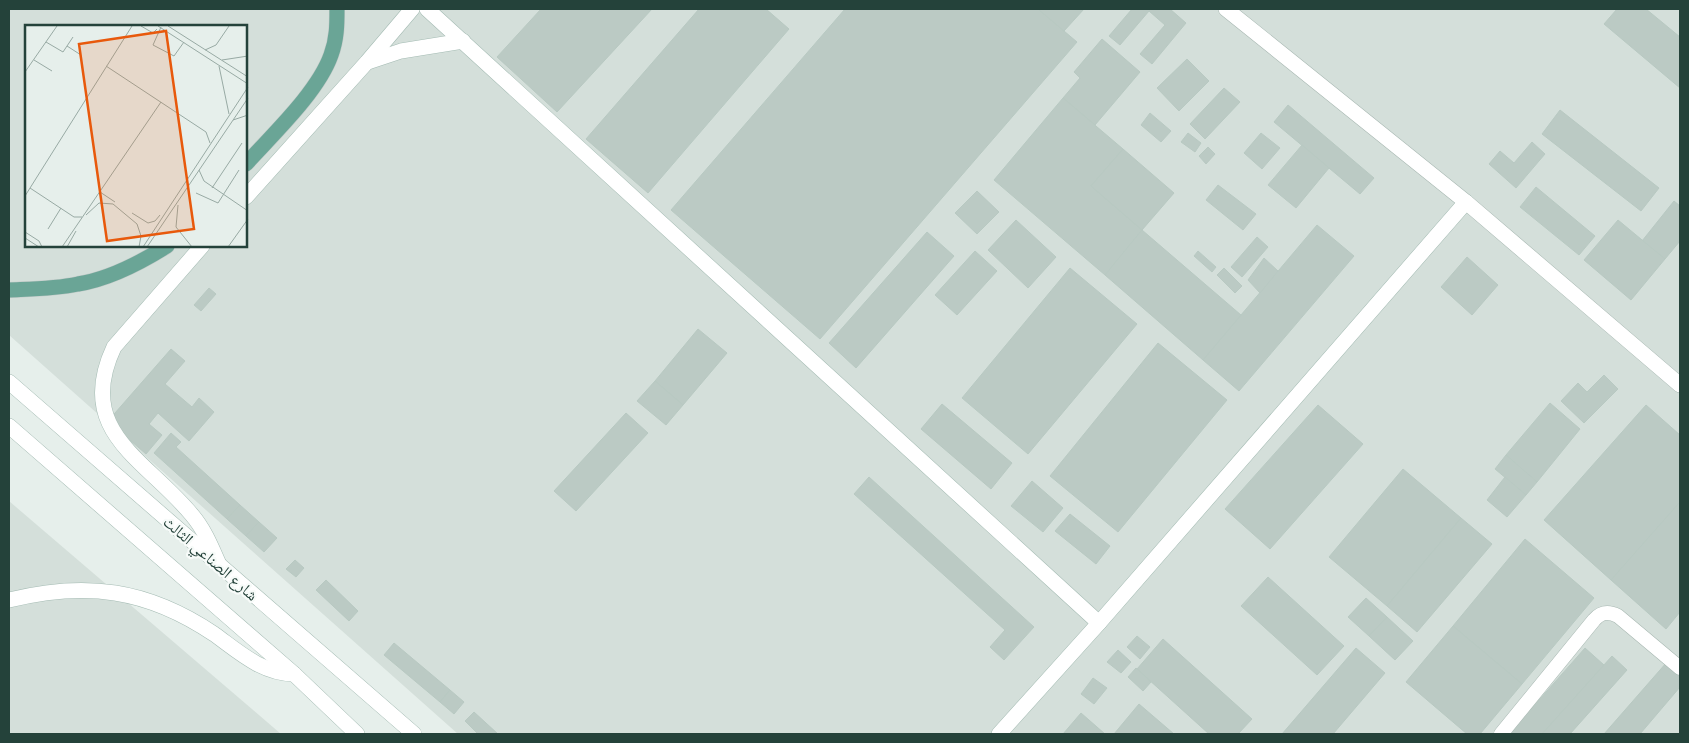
<svg xmlns="http://www.w3.org/2000/svg" width="1689" height="743" viewBox="0 0 1689 743" font-family="Roboto,'Noto Naskh Arabic',sans-serif">
	<style>
		.built { fill: #d4dfda; fill-rule: evenodd }
		.building { fill: #bbcac4; stroke: #b8c9c2 }
		.lines { fill: none; stroke-linecap: round; stroke-linejoin: round }
		.lane-casing { stroke: #a8b8b2; stroke-width: 15 }
		.street-casing { stroke: #a8b8b2; stroke-width: 16 }
		.secondary-casing { stroke: #a4bbb3; stroke-width: 16 }
		.primary-casing { stroke: #c2cac8; stroke-width: 16 }
		.lane { stroke: #fff; stroke-width: 14 }
		.street { stroke: #fff; stroke-width: 15 }
		.secondary { stroke: #fff; stroke-width: 15 }
		.primary { stroke: #6aa596; stroke-width: 15 }
		.labels { text-anchor: middle; stroke-width: 4.5; stroke-linejoin: round; paint-order: stroke }
		.street-label { font-size: 16px; fill: #24423a; stroke: #f7fbf9 }
		.inset-road { fill: none; stroke: #98aaa4; stroke-width: 1 }
		.view { fill: #e8590c; fill-opacity: 0.15; stroke: #e8590c; stroke-width: 2.5 }
		.inset-edge { fill: none; stroke: #24423a; stroke-width: 2.5 }
	</style>
	<rect width="100%" height="100%" fill="#e6efeb"/>
	<g class="built">
		<path d="M9,9H1680V734H458L9,335ZM26,26H246V246H26Z"/>
		<polygon points="9,501 281,734 9,734"/>
	</g>
	<g class="building">
		<polygon points="541,9 652,9 557,112 497,57"/>
		<polygon points="699,9 766,9 789,29 648,193 586,139"/>
		<polygon points="845,9 1038,9 1077,42 820,339 671,210"/>
		<polygon points="1038,9 1084,9 1064,31"/>
		<polygon points="1132,9 1170,9 1186,23 1152,64 1140,54 1165,25 1149,11 1120,45 1109,36"/>
		<polygon points="1617,9 1646,9 1680,37 1680,88 1604,24"/>
		<polygon points="1102,39 1140,72 1095,125 1063,98 1080,78 1074,72"/>
		<polygon points="1187,59 1209,81 1179,111 1157,88"/>
		<polygon points="1224,88 1240,102 1205,139 1190,124"/>
		<polygon points="1063,98 1123,149 1091,186 1142,230 1105,275 994,180"/>
		<polygon points="1288,105 1374,178 1360,194 1274,122"/>
		<polygon points="1560,110 1659,188 1641,211 1542,134"/>
		<polygon points="1150,113 1171,131 1161,142 1141,125"/>
		<polygon points="1188,133 1201,143 1195,152 1181,142"/>
		<polygon points="1261,133 1280,148 1262,169 1244,153"/>
		<polygon points="1532,142 1545,154 1516,188 1489,164 1500,151 1514,163"/>
		<polygon points="1302,145 1329,168 1296,208 1268,185"/>
		<polygon points="1208,147 1215,154 1206,164 1199,156"/>
		<polygon points="1123,149 1174,193 1142,230 1091,186"/>
		<polygon points="1218,185 1256,214 1243,230 1206,200"/>
		<polygon points="1536,187 1595,236 1579,255 1520,207"/>
		<polygon points="977,191 999,212 977,234 955,213"/>
		<polygon points="1674,201 1680,206 1680,241 1665,259 1642,241"/>
		<polygon points="1016,220 1056,257 1028,288 988,250"/>
		<polygon points="1618,220 1665,259 1631,300 1584,260"/>
		<polygon points="1317,225 1354,256 1239,391 1203,360"/>
		<polygon points="1142,230 1241,315 1203,360 1105,275"/>
		<polygon points="927,232 954,256 856,368 829,343"/>
		<polygon points="1257,237 1268,247 1242,277 1231,267"/>
		<polygon points="975,251 997,271 957,315 935,295"/>
		<polygon points="1198,251 1216,267 1212,272 1194,256"/>
		<polygon points="1467,257 1498,285 1472,315 1441,287"/>
		<polygon points="1264,258 1278,271 1260,293 1248,280"/>
		<polygon points="1070,268 1137,324 1028,454 962,398"/>
		<polygon points="1224,268 1242,286 1235,293 1217,275"/>
		<polygon points="209,288 216,294 201,311 194,305"/>
		<polygon points="698,329 727,353 683,405 655,381"/>
		<polygon points="1158,343 1227,400 1118,532 1050,476"/>
		<polygon points="171,349 185,361 165,384 192,407 199,398 214,412 189,441 158,413 149,424 162,435 146,454 108,421"/>
		<polygon points="1604,375 1618,389 1584,423 1561,401 1578,383 1587,392"/>
		<polygon points="655,381 683,405 666,425 637,401"/>
		<polygon points="1550,403 1580,429 1537,482 1506,455"/>
		<polygon points="942,404 1012,463 991,489 921,429"/>
		<polygon points="1318,405 1363,444 1270,549 1225,509"/>
		<polygon points="1646,405 1680,435 1680,502 1611,580 1544,520"/>
		<polygon points="626,413 648,433 576,511 554,491"/>
		<polygon points="171,433 181,442 176,447 240,505 227,519 154,453"/>
		<polygon points="1506,455 1537,482 1526,495 1495,469"/>
		<polygon points="1403,469 1461,518 1387,606 1329,557"/>
		<polygon points="869,477 1034,627 1004,660 990,647 1005,630 854,494"/>
		<polygon points="1505,477 1526,495 1507,517 1487,500"/>
		<polygon points="1032,481 1063,508 1043,532 1011,506"/>
		<polygon points="1680,502 1680,612 1666,629 1611,580"/>
		<polygon points="240,505 259,522 246,536 227,519"/>
		<polygon points="1070,514 1110,546 1096,564 1055,531"/>
		<polygon points="1461,518 1492,544 1417,632 1387,606"/>
		<polygon points="259,522 277,538 264,552 246,536"/>
		<polygon points="1525,539 1594,598 1522,684 1453,626"/>
		<polygon points="295,560 304,568 296,577 286,569"/>
		<polygon points="1268,577 1344,646 1317,675 1241,606"/>
		<polygon points="326,580 358,611 349,621 316,590"/>
		<polygon points="1366,598 1387,617 1369,636 1348,617"/>
		<polygon points="1387,617 1413,641 1395,660 1369,636"/>
		<polygon points="1453,626 1522,684 1480,734 1467,734 1406,682"/>
		<polygon points="1137,636 1150,647 1140,659 1127,647"/>
		<polygon points="1163,639 1252,719 1238,734 1209,734 1137,669"/>
		<polygon points="394,643 450,690 440,702 384,655"/>
		<polygon points="1356,648 1385,673 1333,734 1282,734"/>
		<polygon points="1585,648 1604,665 1542,734 1509,734"/>
		<polygon points="1118,650 1131,662 1121,673 1107,662"/>
		<polygon points="1612,656 1627,670 1570,734 1542,734"/>
		<polygon points="1667,662 1680,674 1680,687 1640,734 1604,734"/>
		<polygon points="1136,668 1151,682 1143,691 1128,677"/>
		<polygon points="1093,678 1107,688 1094,704 1081,694"/>
		<polygon points="450,690 464,702 454,714 440,702"/>
		<polygon points="1139,704 1174,734 1114,734"/>
		<polygon points="474,712 498,734 478,734 465,721"/>
		<polygon points="1081,713 1105,734 1063,734"/>
	</g>
	<g class="lines">
		<g class="lane-casing">
			<path id="lane" d="M1501,734L1594,620C1601,612 1608,611 1618,616L1680,668"/>
		</g>
		<g class="street-casing">
			<polyline id="street" points="1226,9 1466,202 1680,385"/>
		</g>
		<g class="secondary-casing">
			<g id="secondary">
				<polyline points="427,9 1099,623"/>
				<polyline points="368,62 401,51 463,41"/>
				<polyline points="246,197 367,62 412,9"/>
				<path d="M202,246L114,347C74,432 146,459 192,515C204,529 211,546 218,562"/>
				<polyline points="9,382 414,734"/>
				<polyline points="9,426 294,674 357,734"/>
				<path d="M9,600C86,581 147,589 214,634C239,652 261,673 294,674"/>
				<polyline points="999,734 1099,623 1466,202"/>
			</g>
		</g>
		<g class="primary-casing">
			<g id="primary">
				<path d="M246,164C273,134 318,92 331,55C337,39 337,24 337,9"/>
				<path d="M9,290C32,289 55,289 78,284C110,279 140,263 167,246"/>
			</g>
		</g>
		<use href="#lane" class="lane"/>
		<use href="#street" class="street"/>
		<use href="#secondary" class="secondary"/>
		<use href="#primary" class="primary"/>
	</g>
	<g class="labels">
		<g class="street-label">
			<text transform="translate(211 558) rotate(41)" y="6">شارع الصناعي الثالث</text>
		</g>
	</g>
	<g transform="translate(25 25)">
		<rect width="222" height="222" fill="#e6efeb"/>
		<path class="inset-road" d="M116,1L128,8L132,4M133,1L223,59M143,1L223,52M136,2L128,20L149,31L159,17M21,17L38,27L48,12M42,21L56,30M180,25L191,20L204,1M9,35L27,46M197,35L223,31M81,41L181,107L185,118M194,41L204,89M0,47L32,1M208,95L223,90M174,145L179,156L223,186M5,163L49,192H57M187,163L217,118M75,167L90,177M171,168L193,178L214,145M0,171L107,1M153,180L151,202L167,222M107,188L123,198L130,196L135,190M61,190L74,178L88,179L112,199L116,211L114,222M23,204L36,183M0,207L14,216L17,222M0,213L14,222M37,222L136,77M42,222L51,206M118,222L223,62M122,222L223,73M203,222L223,194"/>
		<path class="view" d="M141,6L169,204L82,216L54,19Z"/>
		<rect width="222" height="222" class="inset-edge"/>
	</g>
	<rect width="1689" height="743" fill="none" stroke="#24423a" stroke-width="20"/>
</svg>
